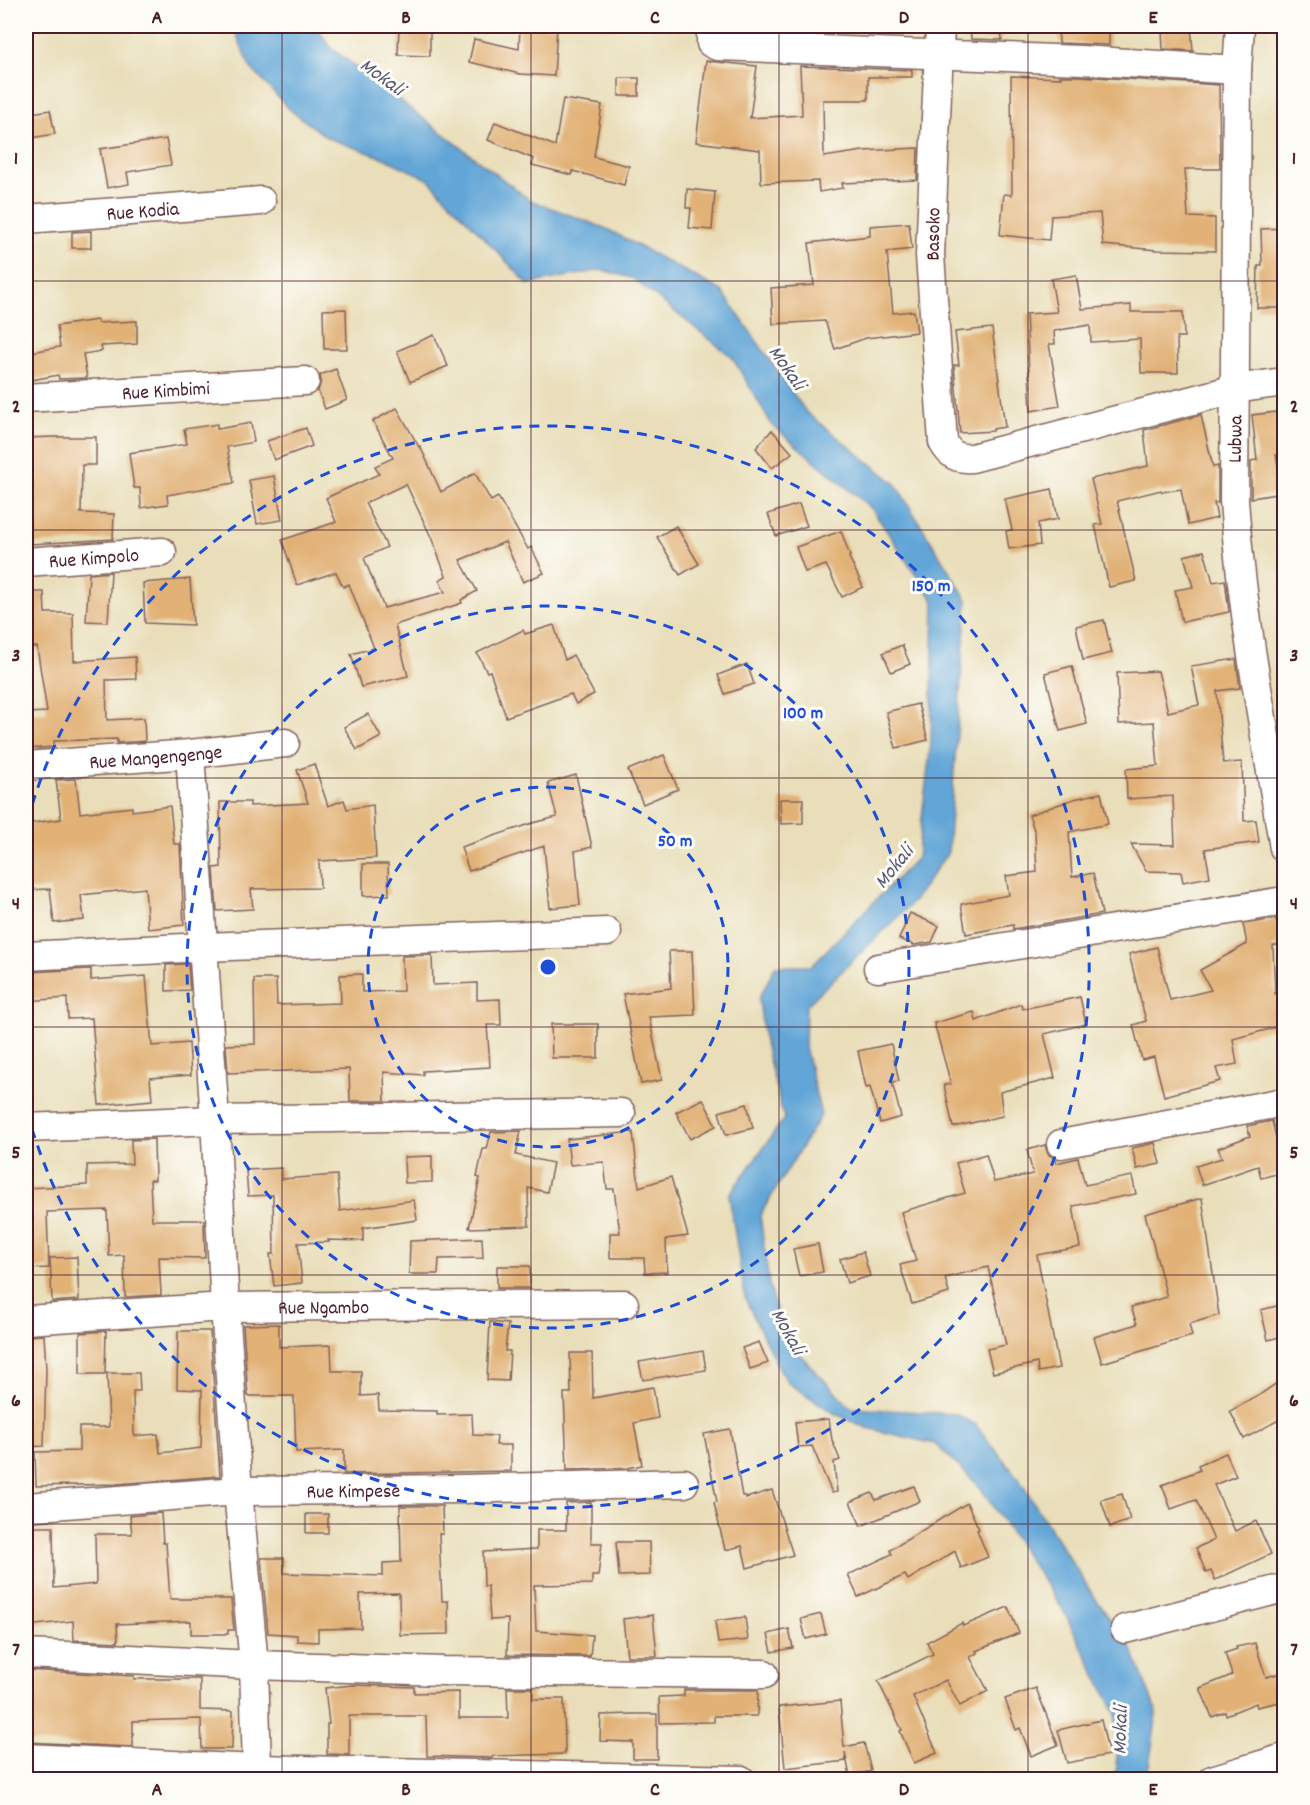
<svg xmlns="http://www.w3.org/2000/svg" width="1310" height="1805" viewBox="0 0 1310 1805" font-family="Dekko,sans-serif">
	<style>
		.water { fill: #62a6d7; stroke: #566281; stroke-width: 1.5 }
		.building { fill: #e1b176; fill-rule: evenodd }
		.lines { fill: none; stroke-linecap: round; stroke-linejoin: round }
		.minor-casing { stroke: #82625d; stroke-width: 31 }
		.minor { stroke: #fff; stroke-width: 28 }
		.grid { fill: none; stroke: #4a1f2b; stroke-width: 1.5; stroke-opacity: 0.55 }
		.ring { fill: none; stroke: #1d4ed8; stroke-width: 3; stroke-dasharray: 10 8 }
		.labels { text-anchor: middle; stroke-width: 6; stroke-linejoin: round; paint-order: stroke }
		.street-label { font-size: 20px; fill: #4a1f2b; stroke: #fdfcf7 }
		.water-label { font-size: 21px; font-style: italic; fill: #545570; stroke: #fdfcf7 }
		.centre { fill: #1d4ed8; stroke: #fdfcf7; stroke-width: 3 }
		.ring-label { font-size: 18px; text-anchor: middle; font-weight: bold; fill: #1d4ed8; stroke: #fdfcf7; stroke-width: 6; stroke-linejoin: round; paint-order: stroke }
		.neatline { fill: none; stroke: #4a1f2b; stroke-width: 2 }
		.grid-label { font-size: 20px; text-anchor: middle; font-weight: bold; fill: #4a1f2b }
	</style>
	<rect width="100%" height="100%" fill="#fdfcf7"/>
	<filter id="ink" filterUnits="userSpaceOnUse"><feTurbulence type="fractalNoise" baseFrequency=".0167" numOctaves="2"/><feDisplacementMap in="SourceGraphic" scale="12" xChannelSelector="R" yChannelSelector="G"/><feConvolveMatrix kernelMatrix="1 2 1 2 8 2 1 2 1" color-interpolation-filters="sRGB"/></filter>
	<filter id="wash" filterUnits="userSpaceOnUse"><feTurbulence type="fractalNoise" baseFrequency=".008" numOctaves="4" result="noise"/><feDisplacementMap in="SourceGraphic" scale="24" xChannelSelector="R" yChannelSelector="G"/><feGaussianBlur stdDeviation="1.35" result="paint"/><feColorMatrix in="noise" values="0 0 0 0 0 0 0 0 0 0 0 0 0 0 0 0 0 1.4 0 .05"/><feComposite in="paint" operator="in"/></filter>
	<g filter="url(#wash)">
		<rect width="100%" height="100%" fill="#e9deb9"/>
		<polygon class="water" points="233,26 316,26 331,48 530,200 607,229 722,291 806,412 895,483 967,600 948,852 914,901 806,1006 805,1047 821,1115 760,1215 769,1284 784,1338 851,1408 955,1414 975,1424 1018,1478 1089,1589 1133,1652 1157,1713 1149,1766 1140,1779 1110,1779 1117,1769 1116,1714 1062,1608 979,1486 935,1444 867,1428 834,1413 788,1383 775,1361 745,1298 729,1195 784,1119 764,1040 759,999 775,966 811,966 917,858 931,743 934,601 872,509 772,425 732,357 632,278 601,270 528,284 428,179 384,158 328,138 289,109 250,67"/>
		<g id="blocks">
			<g class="building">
				<polygon points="399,26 430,26 430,56 398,55"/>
				<polygon points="520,26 557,27 554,76 520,74 469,62 474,39 519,49"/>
				<polygon points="970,26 1001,26 1002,40 971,39"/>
				<polygon points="1058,26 1109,26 1109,45 1059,43"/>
				<polygon points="1191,27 1193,51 1163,49 1162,29"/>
				<polygon points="706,61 757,66 750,118 802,115 800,66 912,70 912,77 868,77 868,100 823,100 824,157 863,151 918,148 917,180 842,183 843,188 819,192 818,181 761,183 760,150 696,142"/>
				<polygon points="1011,76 1061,78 1060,76 1080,76 1219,85 1220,169 1185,169 1188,217 1215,218 1215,251 1157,250 1103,245 1100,213 1051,216 1049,240 1000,235 1004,194 1012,195"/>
				<rect x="619" y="78" width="20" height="18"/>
				<polygon points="563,99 602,105 594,157 629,166 624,185 573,171 572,175 532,165 534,159 488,140 495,122 555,146"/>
				<polygon points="50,110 55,134 26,139 26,114"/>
				<polygon points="166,139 171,165 127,172 129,184 107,188 100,149"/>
				<polygon points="687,189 715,192 712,230 689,228 691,208 686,208"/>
				<polygon points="909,223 912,249 887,252 893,313 914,311 917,332 866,338 835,349 825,321 773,324 771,288 814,285 809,243 870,236 870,226"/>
				<polygon points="1284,228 1284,308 1257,308 1258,266 1262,266 1261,229"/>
				<polygon points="91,231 91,248 72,248 72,232"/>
				<polygon points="1076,275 1082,309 1131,305 1131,312 1183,312 1184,337 1177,337 1178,373 1141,373 1140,339 1091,342 1090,325 1054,331 1055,344 1049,344 1060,406 1031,411 1026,314 1057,312 1051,279"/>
				<polygon points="346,309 347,349 324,349 323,310"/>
				<polygon points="97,320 98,323 137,321 137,344 101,346 102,351 83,354 87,378 59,379 58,375 26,381 26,353 60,347 57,326"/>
				<polygon points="992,328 1005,427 993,429 993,431 960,433 954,365 959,365 955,332"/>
				<polygon points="434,335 448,366 410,382 397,351"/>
				<polygon points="336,369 347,400 325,409 318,391 321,381 320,375"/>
				<path d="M397,408L419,447L420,446L441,492L475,473L491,501L498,497L528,549L531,547L544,573L523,582L505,542L460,560L477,591L461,600L462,603L395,625L408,676L361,687L351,654L374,648L349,584L343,587L336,572L297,585L282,540L336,522L326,498L379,474L375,466L393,458L373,421ZM406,484L431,537L446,576L439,580L445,592L384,608L364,558L387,547L365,503Z"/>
				<polygon points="1284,411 1284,454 1276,455 1283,493 1251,498 1251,461 1257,460 1252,415"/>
				<polygon points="1201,415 1213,467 1218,466 1218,503 1214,503 1217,518 1188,525 1181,489 1162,492 1161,490 1117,501 1136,581 1109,587 1095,525 1102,524 1091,479 1148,466 1144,430"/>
				<polygon points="251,423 254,442 227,447 234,483 167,495 168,504 141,508 140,488 134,488 129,453 187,444 184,429 217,424 217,429"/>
				<polygon points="306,428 312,446 274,460 267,441"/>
				<polygon points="772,430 792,453 772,468 756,448"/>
				<polygon points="54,437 96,437 96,465 82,465 81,513 114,514 113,539 31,544 29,507 26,507 26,438"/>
				<polygon points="274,476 282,520 257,524 249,480"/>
				<polygon points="1052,489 1058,519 1038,523 1040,545 1009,549 1006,531 1012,530 1005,499"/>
				<polygon points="799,504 807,526 776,536 768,514"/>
				<polygon points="676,526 699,564 680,575 657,537"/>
				<polygon points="841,531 850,556 849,557 863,587 842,597 826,565 805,572 796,547"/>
				<polygon points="1204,551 1213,582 1225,580 1229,612 1182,622 1175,590 1193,587 1184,556"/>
				<polygon points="111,572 108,622 86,621 89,574"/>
				<polygon points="190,579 193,625 145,623 143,583"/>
				<polygon points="26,592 44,592 45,613 73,613 74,661 135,657 136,679 106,680 107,720 144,718 145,741 117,743 117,739 54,741 54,747 26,749 26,713 47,712 37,647 27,647"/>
				<polygon points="1104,620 1112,653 1083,660 1076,626"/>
				<polygon points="554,625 565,660 573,655 594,694 576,704 571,694 506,717 490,671 487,672 477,653 523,630 525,634"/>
				<polygon points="902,645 910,664 891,672 883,653"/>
				<polygon points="1236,659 1240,688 1217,691 1223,763 1242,762 1244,821 1256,820 1259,842 1205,849 1210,877 1183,882 1181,872 1146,871 1131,844 1175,845 1173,796 1127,799 1126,769 1158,766 1154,722 1119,724 1117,673 1158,671 1168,712 1199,705 1191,666"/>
				<polygon points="747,664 754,684 725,694 718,675"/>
				<polygon points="1072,666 1087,724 1060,731 1045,673"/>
				<polygon points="918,704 928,740 896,748 886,712"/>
				<polygon points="368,714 381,737 357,750 344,727"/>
				<polygon points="664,755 678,789 643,804 628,770"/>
				<polygon points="314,764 328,806 344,800 347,809 373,805 376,858 319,861 320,888 251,889 253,909 217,911 214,868 221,867 220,802 250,802 250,806 308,803 297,770"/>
				<polygon points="576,775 592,847 575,851 580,905 550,908 544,846 469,871 461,847 533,823 557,817 548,783"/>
				<polygon points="76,779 80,813 132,807 132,811 170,806 174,844 180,844 184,925 148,929 145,888 81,895 84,920 54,923 50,889 26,890 26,858 29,857 26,824 61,819 56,780"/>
				<polygon points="1101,793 1108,824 1069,832 1072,877 1093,873 1102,914 1013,929 1013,925 966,934 961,904 1009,895 1006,876 1037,872 1035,833 1029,815 1074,799"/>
				<polygon points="780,799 803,799 803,823 781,824"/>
				<polygon points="363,864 388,864 389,895 363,896"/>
				<polygon points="910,913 939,926 932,942 914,945 899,939"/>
				<polygon points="1276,919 1281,944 1273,946 1275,994 1284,993 1284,1025 1233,1039 1237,1064 1216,1068 1220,1081 1164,1096 1154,1057 1142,1060 1133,1025 1146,1021 1129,954 1157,947 1170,1000 1211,990 1200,970 1247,944 1243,924"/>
				<polygon points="669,951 692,951 695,1015 649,1017 662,1080 641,1084 623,994 671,988"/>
				<polygon points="432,955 433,985 477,983 477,1000 500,999 501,1025 487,1025 490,1067 423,1071 423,1075 384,1072 385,1101 350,1101 349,1069 228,1073 226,1045 255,1044 254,979 276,979 277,1005 341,1003 340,975 362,974 362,992 403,991 402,956"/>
				<polygon points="188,964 190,990 166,991 166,965"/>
				<polygon points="91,969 91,980 146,976 152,1046 189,1043 191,1075 150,1078 152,1100 99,1105 92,1018 68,1019 67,998 26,1001 26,972"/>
				<polygon points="1080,997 1086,1024 1044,1034 1055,1078 1000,1092 1003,1116 953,1127 944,1085 951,1084 934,1023 974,1012 976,1021 1021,1004 1023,1009"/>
				<polygon points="551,1024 598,1024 598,1058 552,1058"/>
				<polygon points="891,1044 899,1081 892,1082 901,1117 880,1123 870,1087 866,1088 858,1051"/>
				<polygon points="703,1099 716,1126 690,1139 676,1112"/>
				<polygon points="747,1104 753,1128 726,1135 719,1112"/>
				<polygon points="1272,1121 1284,1172 1261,1178 1258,1166 1202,1185 1196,1166 1222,1158 1218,1148 1250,1136 1247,1126"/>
				<polygon points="521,1131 516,1155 553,1163 547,1192 528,1188 529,1226 469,1228 480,1178 477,1177 483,1149 487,1149 491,1132"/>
				<polygon points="633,1132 639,1187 671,1177 688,1236 666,1239 667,1272 645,1273 644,1258 610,1258 610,1233 620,1233 614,1189 607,1189 604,1162 570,1165 567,1139"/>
				<polygon points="154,1139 155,1180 150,1180 152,1220 204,1220 205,1258 159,1257 161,1295 125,1297 124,1255 109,1256 107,1210 47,1212 49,1268 26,1269 26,1188 87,1185 87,1165 132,1164 131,1140"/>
				<polygon points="1155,1143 1160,1164 1137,1169 1132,1148"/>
				<polygon points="1045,1145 1048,1154 1055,1159 1056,1163 1078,1158 1085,1185 1132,1176 1136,1194 1073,1206 1080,1247 1037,1255 1059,1368 1038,1372 1037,1363 993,1373 987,1349 1006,1345 988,1267 945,1278 949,1293 912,1304 900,1265 916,1261 901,1212 965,1193 956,1163 986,1154 994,1182 1033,1174 1027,1150"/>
				<polygon points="432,1156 432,1182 405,1183 404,1157"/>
				<polygon points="282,1168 282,1179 337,1175 340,1211 414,1200 417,1220 363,1228 363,1241 328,1240 329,1242 298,1243 302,1283 274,1286 270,1254 274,1254 273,1195 248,1196 246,1170"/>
				<polygon points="1202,1198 1219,1315 1189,1324 1192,1336 1102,1363 1094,1337 1137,1324 1131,1307 1167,1297 1145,1214"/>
				<polygon points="482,1238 483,1258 439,1259 438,1274 409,1274 410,1241"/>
				<polygon points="818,1244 823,1272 799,1276 793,1249"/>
				<polygon points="863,1252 870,1276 847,1283 840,1259"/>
				<polygon points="77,1257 79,1300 52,1302 50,1258"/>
				<rect x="497" y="1266" width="33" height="22"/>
				<polygon points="1284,1304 1284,1336 1268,1340 1261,1310"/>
				<polygon points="490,1322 508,1324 505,1351 510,1351 508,1381 487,1380"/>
				<polygon points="279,1324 279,1347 331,1345 332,1371 361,1371 361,1396 378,1395 379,1410 437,1411 437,1415 472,1414 473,1435 497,1436 496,1445 511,1445 511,1471 344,1474 344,1450 296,1452 294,1396 248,1396 243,1325"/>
				<polygon points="106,1331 105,1374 80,1374 80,1333"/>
				<polygon points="178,1331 210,1331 220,1476 116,1484 36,1486 35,1452 79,1451 79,1427 109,1427 107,1373 139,1373 140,1391 133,1391 134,1436 158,1434 160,1453 201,1448 202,1390 177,1389"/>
				<polygon points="44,1335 46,1369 44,1446 26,1447 26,1336"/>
				<polygon points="759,1342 768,1363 750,1369 742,1348"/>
				<polygon points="703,1351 706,1370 643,1380 639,1362"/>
				<polygon points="570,1353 592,1353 593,1398 653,1387 658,1418 634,1423 642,1465 628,1468 567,1470 564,1393 571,1393"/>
				<polygon points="1284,1378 1284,1417 1244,1439 1230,1411 1258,1396"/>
				<polygon points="829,1419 832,1440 840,1460 834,1462 837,1492 832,1493 812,1446 798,1447 795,1422"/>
				<polygon points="730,1429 742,1496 746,1496 746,1498 772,1490 793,1555 747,1568 742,1546 725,1550 714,1503 717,1502 704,1434"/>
				<polygon points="1226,1453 1236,1476 1214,1485 1235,1531 1256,1521 1271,1554 1215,1580 1211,1571 1206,1573 1196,1548 1214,1540 1196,1500 1171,1509 1162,1485 1200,1470 1198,1465"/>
				<polygon points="914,1486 920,1501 861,1526 850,1502 872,1493 876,1500"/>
				<polygon points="1122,1494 1130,1520 1110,1527 1101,1500"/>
				<polygon points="591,1502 591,1543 602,1543 598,1576 592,1576 592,1584 534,1585 536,1631 592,1635 590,1656 507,1655 508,1619 490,1620 488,1586 484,1586 483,1552 537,1549 537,1530 566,1530 566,1503"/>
				<polygon points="967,1503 979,1529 977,1530 988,1557 961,1568 955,1551 908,1580 905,1575 858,1597 848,1575 892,1554 890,1550"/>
				<polygon points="400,1506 442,1506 443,1534 439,1534 442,1601 448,1601 449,1634 400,1635 399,1593 360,1594 361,1628 318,1629 318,1642 297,1641 297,1635 268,1633 261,1558 284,1558 284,1573 383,1576 383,1563 401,1562"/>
				<polygon points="161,1513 163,1543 166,1543 170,1599 231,1599 234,1630 228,1630 228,1634 191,1634 191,1621 117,1624 118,1642 74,1640 73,1621 26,1626 26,1527 53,1527 54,1588 96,1584 95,1534 132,1534 130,1516"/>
				<rect x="306" y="1514" width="22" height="19"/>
				<polygon points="616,1542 649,1542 650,1575 619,1576"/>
				<polygon points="1008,1607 1019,1633 976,1651 977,1653 970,1657 988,1691 960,1706 946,1680 913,1696 937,1753 914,1763 900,1731 902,1730 878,1681 933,1654 927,1642 962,1623 963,1626"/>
				<polygon points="821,1614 826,1634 806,1639 801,1619"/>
				<polygon points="653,1615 657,1656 627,1656 623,1619"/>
				<polygon points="745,1617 748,1640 718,1643 715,1621"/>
				<polygon points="789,1629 793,1648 772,1652 768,1634"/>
				<polygon points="1255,1643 1266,1677 1281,1673 1284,1688 1284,1701 1257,1707 1256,1703 1226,1715 1225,1712 1212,1717 1200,1688 1232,1675 1225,1653 1237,1649 1236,1647"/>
				<polygon points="26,1670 134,1676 134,1679 200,1679 200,1710 233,1711 232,1749 202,1749 201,1719 133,1721 133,1747 26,1742"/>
				<polygon points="353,1685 414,1687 414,1693 459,1692 459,1718 508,1718 507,1688 533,1688 533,1699 564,1699 565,1754 493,1756 492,1758 427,1756 426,1716 349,1716 349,1755 327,1754 327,1724 329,1724 325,1688"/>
				<polygon points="1036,1688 1058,1745 1031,1756 1020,1728 1016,1730 1005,1699"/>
				<polygon points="684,1690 758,1690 757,1716 714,1716 714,1722 660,1723 659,1697 684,1696"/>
				<polygon points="840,1701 844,1747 864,1743 871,1771 850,1776 845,1752 846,1761 785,1768 779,1707"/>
				<polygon points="633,1714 657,1714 657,1759 633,1759 633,1742 600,1741 601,1715"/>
				<polygon points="1101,1720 1109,1755 1067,1763 1058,1730"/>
			</g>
		</g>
	</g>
	<g filter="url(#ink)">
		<use href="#blocks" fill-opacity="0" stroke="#82625d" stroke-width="1.5"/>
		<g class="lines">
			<g class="minor-casing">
				<g id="minor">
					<polyline points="711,26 711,43 717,46 1081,60 1237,70"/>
					<path d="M940,26L930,255L943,442C950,455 957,459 972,458L1235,389L1284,382"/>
					<path d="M1240,26L1237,70L1234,500C1242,617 1265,733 1284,848"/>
					<path id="s1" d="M26,219L261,201"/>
					<path id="s2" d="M26,398L305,381"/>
					<path id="s3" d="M26,562L162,552"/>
					<polyline points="190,754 215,1120 225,1307 238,1491 254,1665 257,1769"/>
					<path id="s4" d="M26,766L190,754L285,743"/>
					<polyline points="26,956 204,947 607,932"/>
					<polyline points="878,968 1284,901"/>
					<polyline points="26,1128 215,1120 621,1113"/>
					<polyline points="1061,1144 1284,1102"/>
					<path id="s5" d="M26,1320L225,1307L624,1304"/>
					<path id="s6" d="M26,1507L238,1491L462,1489L684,1483"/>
					<polyline points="1125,1629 1284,1588"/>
					<polyline points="26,1654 254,1665 443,1671 764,1674"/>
					<polyline points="26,1758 257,1769 741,1780"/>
					<polyline points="1212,1780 1284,1758"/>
				</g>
			</g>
			<use href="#minor" class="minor"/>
		</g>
	</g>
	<path class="grid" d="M282,26V1780M531,26V1780M779,26V1780M1028,26V1780M26,281H1284M26,530H1284M26,778H1284M26,1027H1284M26,1275H1284M26,1524H1284"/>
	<g class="ring">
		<circle cx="548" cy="967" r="180"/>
		<circle cx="548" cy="967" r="361"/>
		<path d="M27 822A541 541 0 1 1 27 1112"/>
	</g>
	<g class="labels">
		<g class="street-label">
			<text dy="7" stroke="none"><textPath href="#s1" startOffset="117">Rue Kodia</textPath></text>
			<text transform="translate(932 234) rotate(-89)" y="7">Basoko</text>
			<text dy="7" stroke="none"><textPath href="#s2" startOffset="140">Rue Kimbimi</textPath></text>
			<text transform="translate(1234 439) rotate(-89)" y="7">Lubwa</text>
			<text dy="7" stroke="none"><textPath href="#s3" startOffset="68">Rue Kimpolo</textPath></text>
			<text dy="7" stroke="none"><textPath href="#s4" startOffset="130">Rue Mangengenge</textPath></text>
			<text dy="7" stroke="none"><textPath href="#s5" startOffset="298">Rue Ngambo</textPath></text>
			<text dy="7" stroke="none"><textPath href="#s6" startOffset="328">Rue Kimpese</textPath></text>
		</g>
		<g class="water-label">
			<text transform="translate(383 76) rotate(36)" y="7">Mokali</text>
			<text transform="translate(788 367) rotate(55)" y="7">Mokali</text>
			<text transform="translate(893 866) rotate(-51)" y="7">Mokali</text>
			<text transform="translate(789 1331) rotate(61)" y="7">Mokali</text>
			<text transform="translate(1119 1730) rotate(-88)" y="7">Mokali</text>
		</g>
	</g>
	<circle cx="548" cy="967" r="9" class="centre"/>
	<g class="ring-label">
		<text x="931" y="591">150 m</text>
		<text x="803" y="718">100 m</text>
		<text x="675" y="846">50 m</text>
	</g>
	<rect width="1310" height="1805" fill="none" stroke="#fdfcf7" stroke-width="66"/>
	<rect x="33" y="33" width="1244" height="1739" class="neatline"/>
	<g class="grid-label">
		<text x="157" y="23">A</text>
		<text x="406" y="23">B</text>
		<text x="655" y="23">C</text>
		<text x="904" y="23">D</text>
		<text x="1153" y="23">E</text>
		<text x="16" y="164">1</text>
		<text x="1294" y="164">1</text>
		<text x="16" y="412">2</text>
		<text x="1294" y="412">2</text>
		<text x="16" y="661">3</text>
		<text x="1294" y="661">3</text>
		<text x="16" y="909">4</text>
		<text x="1294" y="909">4</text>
		<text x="16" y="1158">5</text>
		<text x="1294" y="1158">5</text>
		<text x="16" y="1406">6</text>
		<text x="1294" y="1406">6</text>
		<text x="16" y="1655">7</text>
		<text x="1294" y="1655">7</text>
		<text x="157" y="1795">A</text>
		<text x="406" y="1795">B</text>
		<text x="655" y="1795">C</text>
		<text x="904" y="1795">D</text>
		<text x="1153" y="1795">E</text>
	</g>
</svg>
